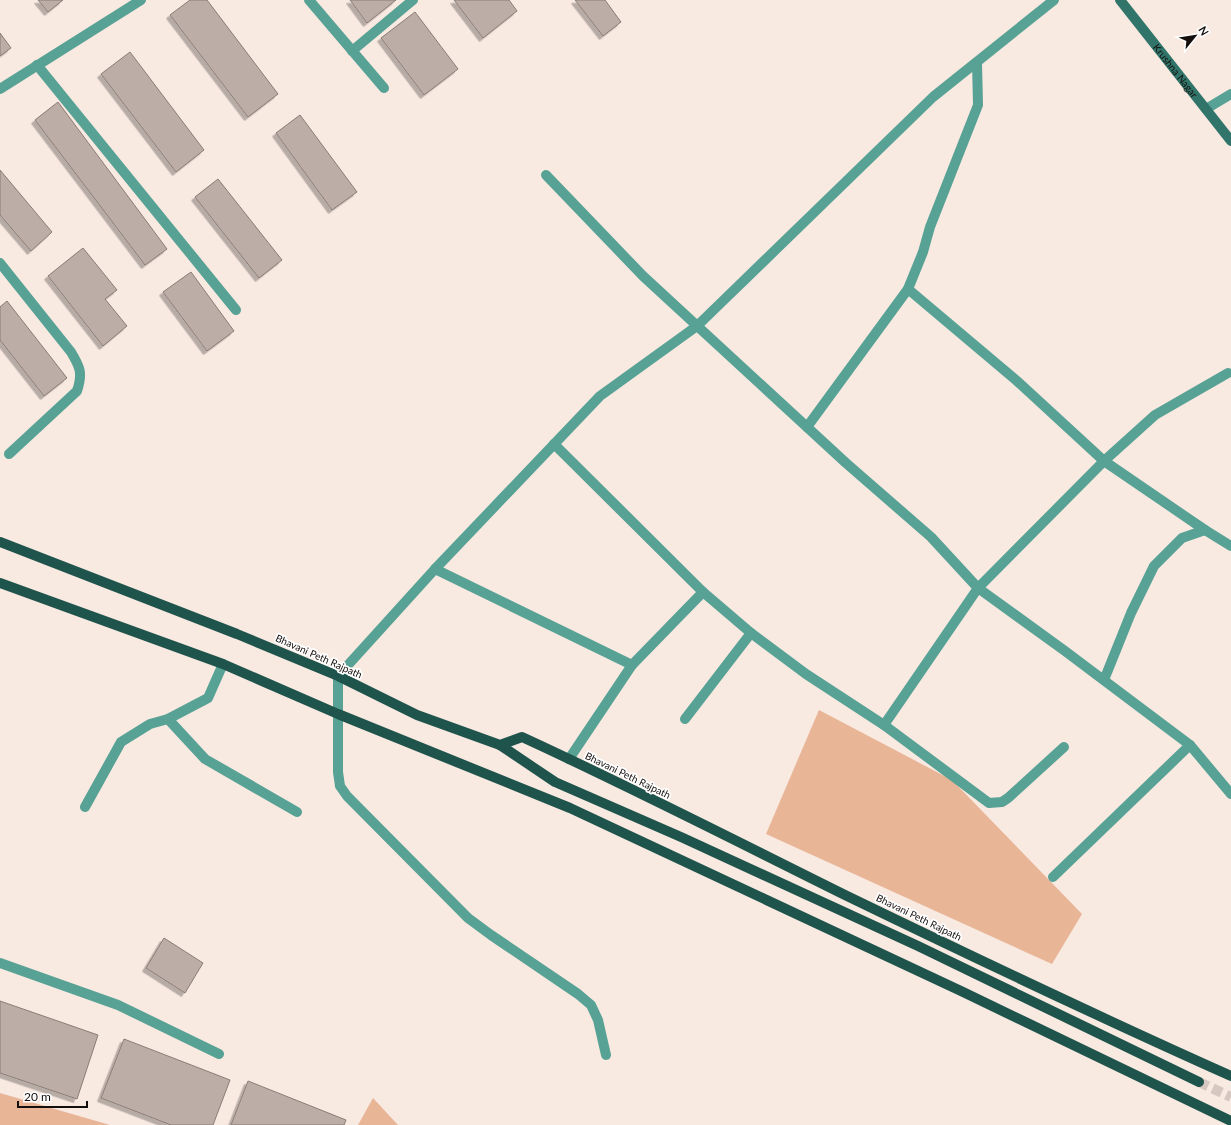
<svg xmlns="http://www.w3.org/2000/svg" width="1231" height="1125" viewBox="0 0 1231 1125" font-family="Lato,sans-serif">
	<style>
		.green { fill: #e9b597 }
		.building { fill: #bcaea6; stroke: #8a7c75; filter: url(#shadow) }
		.lines { fill: none; stroke-linecap: round; stroke-linejoin: round }
		.primary-tunnel { stroke: #d6c8c1; stroke-width: 10; stroke-dasharray: 10 5; stroke-linecap: butt }
		.lane { stroke: #57a295; stroke-width: 10 }
		.street { stroke: #57a295; stroke-width: 10 }
		.secondary { stroke: #31756a; stroke-width: 10 }
		.primary { stroke: #1e544c; stroke-width: 10 }
		.labels { text-anchor: middle; stroke-width: 3.5; stroke-linejoin: round; paint-order: stroke }
		.street-label { font-size: 10px; fill: #140f0d; stroke: #fff }
	</style>
	<defs>
		<filter id="shadow"><feDropShadow dx="-3.5" dy="3.5" stdDeviation="0" flood-color="#0004"/></filter>
	</defs>
	<rect width="100%" height="100%" fill="#f8e9e1"/>
	<g class="green">
		<polygon points="819,710 952,780 1082,914 1052,964 766,834"/>
		<polygon points="0,1093 110,1125 0,1125"/>
		<polygon points="373,1098 398,1125 358,1125"/>
	</g>
	<g class="building">
		<polygon points="38,0 63,0 48,12"/>
		<polygon points="190,0 207,0 278,94 248,117 170,15"/>
		<polygon points="350,0 396,0 367,23"/>
		<polygon points="454,0 509,0 517,11 483,38"/>
		<polygon points="575,0 605,0 621,22 603,36"/>
		<polygon points="415,12 458,69 424,95 381,38"/>
		<polygon points="0,33 11,48 0,56"/>
		<polygon points="130,52 204,150 176,172 101,74"/>
		<polygon points="58,102 167,249 145,265 35,120"/>
		<polygon points="300,115 357,192 332,210 276,133"/>
		<polygon points="0,170 52,232 31,251 0,215"/>
		<polygon points="218,179 282,260 259,278 195,197"/>
		<polygon points="83,248 117,290 105,299 127,326 103,346 48,276"/>
		<polygon points="191,272 234,331 207,351 163,292"/>
		<polygon points="7,301 67,378 44,396 0,340 0,307"/>
		<polygon points="164,938 203,963 185,993 146,968"/>
		<polygon points="0,1001 98,1035 77,1099 0,1073"/>
		<polygon points="124,1039 230,1080 213,1125 171,1125 101,1098"/>
		<polygon points="248,1081 346,1120 344,1125 231,1125"/>
	</g>
	<g class="lines">
		<polyline class="primary-tunnel" points="1199,1082 1231,1097"/>
		<polyline class="lane" points="338,676 338,772 340,786 347,796 468,918 491,935 578,994 591,1005 598,1020 606,1055"/>
		<g class="street">
			<polyline points="309,0 384,88"/>
			<polyline points="352,51 413,0"/>
			<polyline points="37,65 236,310"/>
			<polyline points="0,89 141,0"/>
			<polyline points="1206,109 1231,94"/>
			<polyline points="546,175 643,276 846,463 931,537 978,588 1065,651 1190,745 1231,794"/>
			<path d="M0,263L71,352C80,367 83,373 77,391L9,454"/>
			<polyline points="908,289 923,252 930,227 978,105 977,63"/>
			<polyline points="807,427 908,289 1017,381 1104,461 1205,530 1231,546"/>
			<polyline points="554,444 703,592 632,665 569,759"/>
			<polyline points="435,569 632,665"/>
			<polyline points="703,592 751,633 806,674 884,725 989,803 1002,802 1008,798 1064,747"/>
			<polyline points="338,676 435,569 600,396 697,326 933,97 1054,0"/>
			<polyline points="1104,680 1131,613 1154,566 1182,538 1205,530"/>
			<polyline points="168,719 205,759 297,812"/>
			<polyline points="685,719 751,633"/>
			<polyline points="884,725 978,588 1104,461 1155,415 1228,373"/>
			<polyline points="85,807 121,742 150,724 168,719 208,698 223,664"/>
			<polyline points="1053,877 1190,745"/>
			<polyline points="0,963 118,1005 219,1054"/>
		</g>
		<path class="secondary" id="s1" d="M1120,0L1231,141"/>
		<g class="primary">
			<path d="M0,542L237,634L338,676L417,715L500,745L522,737C631,787 738,842 845,895C973,957 1101,1018 1231,1076"/>
			<polyline points="0,583 223,664 338,714 570,808 961,991 1231,1121"/>
			<polyline points="500,745 555,782 681,837 918,946 1199,1082"/>
		</g>
	</g>
	<g class="labels">
		<g class="street-label">
			<text dy="4" stroke="none"><textPath href="#s1" startOffset="90">Krushna Nagar</textPath></text>
			<text transform="translate(319 656) rotate(24)" y="4">Bhavani Peth Rajpath</text>
			<text transform="translate(628 775) rotate(26)" y="4">Bhavani Peth Rajpath</text>
			<text transform="translate(919 917) rotate(26)" y="4">Bhavani Peth Rajpath</text>
		</g>
	</g>
	<g transform="translate(1195 36) rotate(60)" stroke="#ffffff" stroke-width="3" paint-order="stroke">
	<path d="M0-3L7 15L0 10L-7 15Z" fill="#140f0d"/>
	<text y="-6" font-size="11" font-weight="bold" text-anchor="middle" fill="#140f0d">N</text>
	</g>
	<path d="M18 1101v6h69v-6" fill="none" stroke="#140f0d" stroke-width="2"/>
	<text x="24" y="1101" font-size="12" fill="#140f0d" stroke="#ffffff" stroke-width="3" paint-order="stroke">20 m</text>
</svg>
